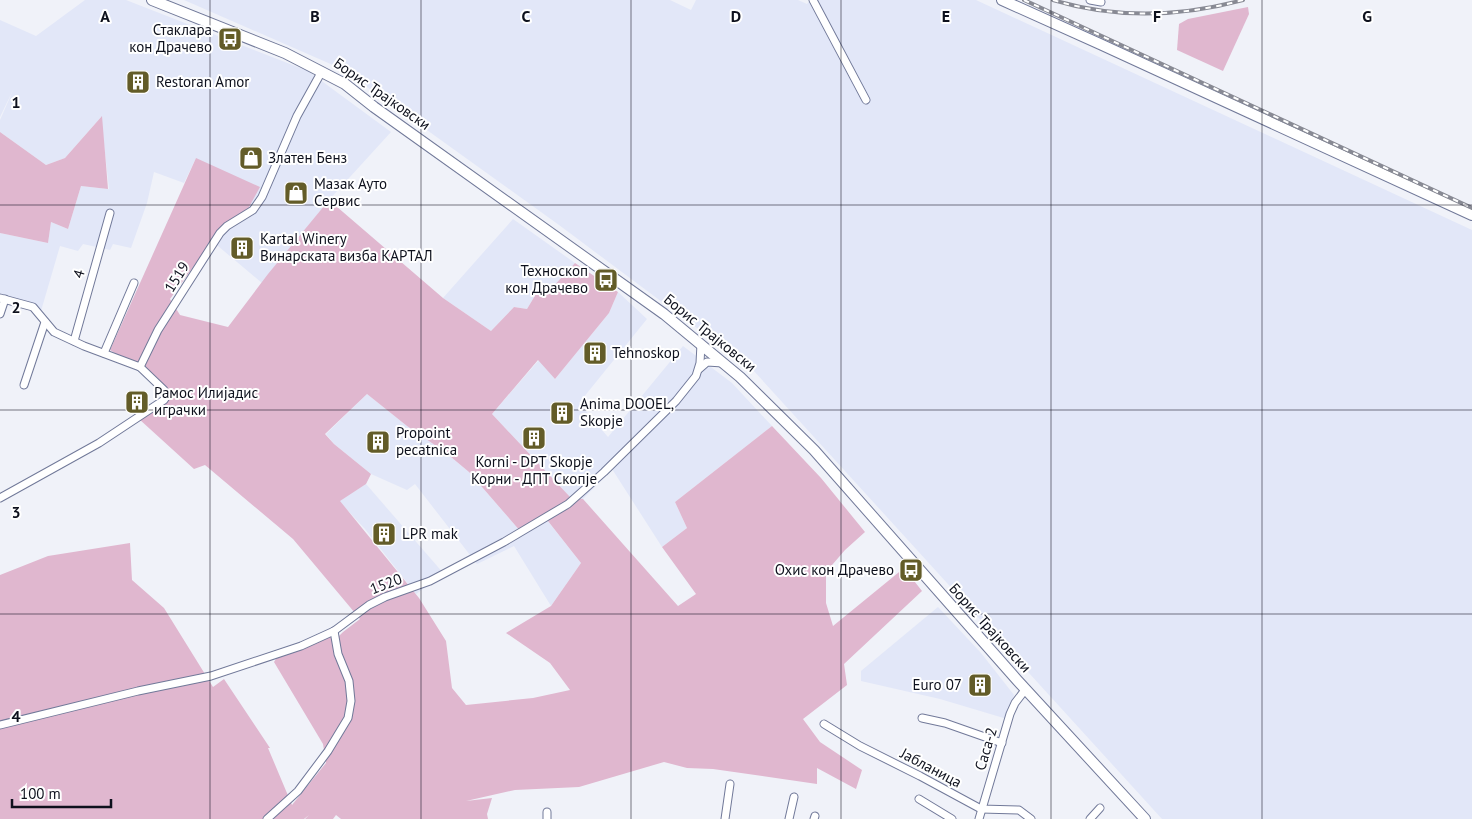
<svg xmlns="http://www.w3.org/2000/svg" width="1472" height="819" viewBox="0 0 1472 819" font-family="'PT Sans',sans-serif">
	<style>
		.built { fill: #e2e7f8 }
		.green { fill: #e0b7cf; fill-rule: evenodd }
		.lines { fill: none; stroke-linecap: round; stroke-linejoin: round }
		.street-casing { stroke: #717999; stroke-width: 9 }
		.secondary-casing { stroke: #717999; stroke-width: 12 }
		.street { stroke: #fff; stroke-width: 7 }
		.secondary { stroke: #fff; stroke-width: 10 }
		.rail-casing { stroke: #888a94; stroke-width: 4 }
		.rail { stroke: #fff; stroke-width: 2; stroke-dasharray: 5.5; stroke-linecap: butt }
		.grid { fill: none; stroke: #0e111d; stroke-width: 1; stroke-opacity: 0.55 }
		.labels { text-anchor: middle; stroke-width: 4; stroke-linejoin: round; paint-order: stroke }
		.poi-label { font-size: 15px; fill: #0e111d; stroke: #fff; text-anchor: start }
		.street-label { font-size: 15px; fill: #0e111d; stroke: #fff }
		.grid-label { font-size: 16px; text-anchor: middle; font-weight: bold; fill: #0e111d; stroke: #fff; stroke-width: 4; stroke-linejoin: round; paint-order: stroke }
	</style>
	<rect width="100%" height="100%" fill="#f0f2f9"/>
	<g class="built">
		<polygon points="85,0 126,0 308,71 391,132 329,200 262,283 212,241 196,158 184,183 154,172 147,203 131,248 113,244 110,250 83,244 78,251 60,246 41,311 35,308 0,300 0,233 48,243 51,222 68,229 81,186 109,189 101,117 65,158 46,165 0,132 0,120 14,88 0,117 0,20 36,36"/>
		<polygon points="184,0 670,0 691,10 696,0 798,0 807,4 810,0 976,0 1472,230 1472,819 1162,819 753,370 559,225 342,69"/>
		<polygon points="513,219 575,263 548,292 536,294 527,309 514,307 491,331 443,298"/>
		<polygon points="618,292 647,319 579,403 608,437 683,346 732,383 772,426 675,502 687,528 662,547 612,469 583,499 571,498 492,414 539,360 555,379 609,313"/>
		<polygon points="367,394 407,426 445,452 469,472 521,532 543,515 581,563 551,606 514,546 477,564 415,484 407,490 371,474 334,444 326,434"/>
		<polygon points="366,484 444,574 416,594 365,529 339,501"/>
		<polygon points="938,607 981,653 1014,695 1007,719 940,699 861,681 861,671"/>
	</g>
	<g class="green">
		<polygon points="1248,7 1249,14 1223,71 1177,50 1179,24 1188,19"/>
		<polygon points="102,116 108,189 81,186 68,229 51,222 48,243 0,233 0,132 46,165 65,158"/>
		<path d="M196,158L260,187L248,209L212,241L170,299L180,315L228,327L268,274L329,200L443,298L491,331L514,307L527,309L536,294L548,292L575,263L618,292L609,313L555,379L538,360L492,414L571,498L583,499L678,606L696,594L662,547L687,528L675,502L772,426L821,478L865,532L845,550L826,572V603L833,626L904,568L922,591L844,664L847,685L803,719L820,742L862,770L856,789L817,768V784L713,769L687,768L664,762L579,787L515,790L466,801L492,798L487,814L488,819H341L336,815L333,819H305L309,815L304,819H0V575L48,556L130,543L132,580L164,608L213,687L224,679L270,748H268L292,805L326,763L323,744L274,662L281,651L329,633L339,636L343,632L360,619L293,539L205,465L194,469L139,419L173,397L163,384L110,350ZM367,394L407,426L445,452L469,472L521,532L544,516L581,563L551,606L506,633L550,663L570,690L533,698L466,705L452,688L446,641L419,598L340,501L366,484L371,474L334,444L325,434Z"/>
	</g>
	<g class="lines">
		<g class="street-casing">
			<g id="street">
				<polyline points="813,0 866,100"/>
				<polyline points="1090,0 1101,2"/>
				<polyline points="0,298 33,307 54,332 84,346 140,367 158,330 220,233 227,226 253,210 262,197 297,116 322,71"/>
				<polyline points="0,314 5,299"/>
				<polyline points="74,341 110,213"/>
				<polyline points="104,353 134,283"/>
				<polyline points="699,369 707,362 723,363"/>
				<polyline points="24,385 45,322"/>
				<polyline points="0,498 99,443 164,400 166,397 164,390 140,367"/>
				<polyline points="922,718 945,723 1002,743"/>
				<polyline points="824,724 860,746 920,776 981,809 1019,810 1031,819"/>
				<polyline points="0,725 138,691 211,676 301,646 334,631 369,605 385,597 430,581 504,542 568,504 604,472 676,401 696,376 700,363 701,344"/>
				<polyline points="919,799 952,819"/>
				<polyline points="547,812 547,819"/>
				<polyline points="267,819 298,791 328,751 348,718 351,701 349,681 338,654 334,631"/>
				<polyline points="725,819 730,784"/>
				<polyline points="789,819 794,797"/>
				<polyline points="814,819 815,816"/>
				<polyline points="979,819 1010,714 1015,703 1025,690"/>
				<polyline points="1090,819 1100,808"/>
			</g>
		</g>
		<g class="secondary-casing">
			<g id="secondary">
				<polyline points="152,0 285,53 345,84 374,107 664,314 740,377 814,450 1017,680 1145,819"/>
				<polyline points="1002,0 1100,44 1472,215"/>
			</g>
		</g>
		<use href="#street" class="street"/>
		<use href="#secondary" class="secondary"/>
		<g class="rail-casing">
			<g id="rail">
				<polyline points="1024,0 1472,208"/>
				<path d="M1053,0C1116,19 1180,17 1243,0"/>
			</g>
		</g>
		<use href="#rail" class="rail"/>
	</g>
	<path class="grid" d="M210,0V819M421,0V819M631,0V819M841,0V819M1051,0V819M1262,0V819M0,205H1472M0,410H1472M0,614H1472"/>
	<defs>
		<g id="bus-square" transform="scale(1.25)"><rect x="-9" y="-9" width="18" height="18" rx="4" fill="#635c28" stroke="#fff"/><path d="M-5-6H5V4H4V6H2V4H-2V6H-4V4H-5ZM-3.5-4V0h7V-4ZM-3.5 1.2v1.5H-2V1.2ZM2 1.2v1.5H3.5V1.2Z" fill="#fff"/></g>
		<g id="building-square" transform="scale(1.25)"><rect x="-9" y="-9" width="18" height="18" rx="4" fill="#635c28" stroke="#fff"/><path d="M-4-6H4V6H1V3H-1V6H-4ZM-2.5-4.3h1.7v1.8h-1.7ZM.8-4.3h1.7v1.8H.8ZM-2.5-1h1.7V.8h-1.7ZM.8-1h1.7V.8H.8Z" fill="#fff"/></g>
		<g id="shop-square" transform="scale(1.25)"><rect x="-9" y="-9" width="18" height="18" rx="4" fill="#635c28" stroke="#fff"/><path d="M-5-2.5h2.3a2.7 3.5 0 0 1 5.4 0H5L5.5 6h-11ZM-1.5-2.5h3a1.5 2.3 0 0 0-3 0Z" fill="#fff"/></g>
	</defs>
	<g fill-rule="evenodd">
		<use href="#bus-square" x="230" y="39"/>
		<use href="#building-square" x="138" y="82"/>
		<use href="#shop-square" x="251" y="158"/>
		<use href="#shop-square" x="296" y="193"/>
		<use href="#building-square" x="242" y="248"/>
		<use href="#bus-square" x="606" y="280"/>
		<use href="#building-square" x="595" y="353"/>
		<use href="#building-square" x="137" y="402"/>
		<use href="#building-square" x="562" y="413"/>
		<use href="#building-square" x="534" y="438"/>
		<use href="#building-square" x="378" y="442"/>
		<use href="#building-square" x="384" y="534"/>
		<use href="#bus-square" x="911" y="570"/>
		<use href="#building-square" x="980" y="685"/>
	</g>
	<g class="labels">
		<g class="poi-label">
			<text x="212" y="35" text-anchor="end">Стаклара<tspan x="212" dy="17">кон Драчево</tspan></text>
			<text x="156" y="87">Restoran Amor</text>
			<text x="268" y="163">Златен Бенз</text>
			<text x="314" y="189">Мазак Ауто<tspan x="314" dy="17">Сервис</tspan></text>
			<text x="260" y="244">Kartal Winery<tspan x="260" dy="17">Винарската визба КАРТАЛ</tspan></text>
			<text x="588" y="276" text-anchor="end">Техноскоп<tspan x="588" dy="17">кон Драчево</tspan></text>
			<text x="612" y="358">Tehnoskop</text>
			<text x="154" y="398">Рамос Илијадис<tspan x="154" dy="17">играчки</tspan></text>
			<text x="580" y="409">Anima DOOEL,<tspan x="580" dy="17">Skopje</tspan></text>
			<text x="396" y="438">Propoint<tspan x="396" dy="17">pecatnica</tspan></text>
			<text x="534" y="467" text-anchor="middle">Korni - DPT Skopje<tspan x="534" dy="17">Корни - ДПТ Скопје</tspan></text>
			<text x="402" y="539">LPR mak</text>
			<text x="894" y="575" text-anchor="end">Охис кон Драчево</text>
			<text x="962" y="690" text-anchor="end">Euro 07</text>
		</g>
		<g class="street-label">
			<text transform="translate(382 94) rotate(35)" y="5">Борис Трајковски</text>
			<text transform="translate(79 274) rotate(-74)" y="5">4</text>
			<text transform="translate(177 277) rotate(-58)" y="5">1519</text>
			<text transform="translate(710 333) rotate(39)" y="5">Борис Трајковски</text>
			<text transform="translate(386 584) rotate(-21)" y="5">1520</text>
			<text transform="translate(990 628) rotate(48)" y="5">Борис Трајковски</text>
			<text transform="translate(986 749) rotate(-73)" y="5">Саса-2</text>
			<text transform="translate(931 768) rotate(28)" y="5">Јабланица</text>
		</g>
	</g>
	<g class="grid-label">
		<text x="105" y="22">A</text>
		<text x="315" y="22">B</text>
		<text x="526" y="22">C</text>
		<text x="736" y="22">D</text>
		<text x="946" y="22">E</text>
		<text x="1157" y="22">F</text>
		<text x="1367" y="22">G</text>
		<text x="16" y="108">1</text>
		<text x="16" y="313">2</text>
		<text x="16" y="518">3</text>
		<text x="16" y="722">4</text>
	</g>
	<path d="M12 799v8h99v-8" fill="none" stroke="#0e111d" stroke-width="2.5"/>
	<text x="20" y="799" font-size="15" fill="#0e111d" stroke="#ffffff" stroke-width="4" paint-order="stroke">100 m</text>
</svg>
